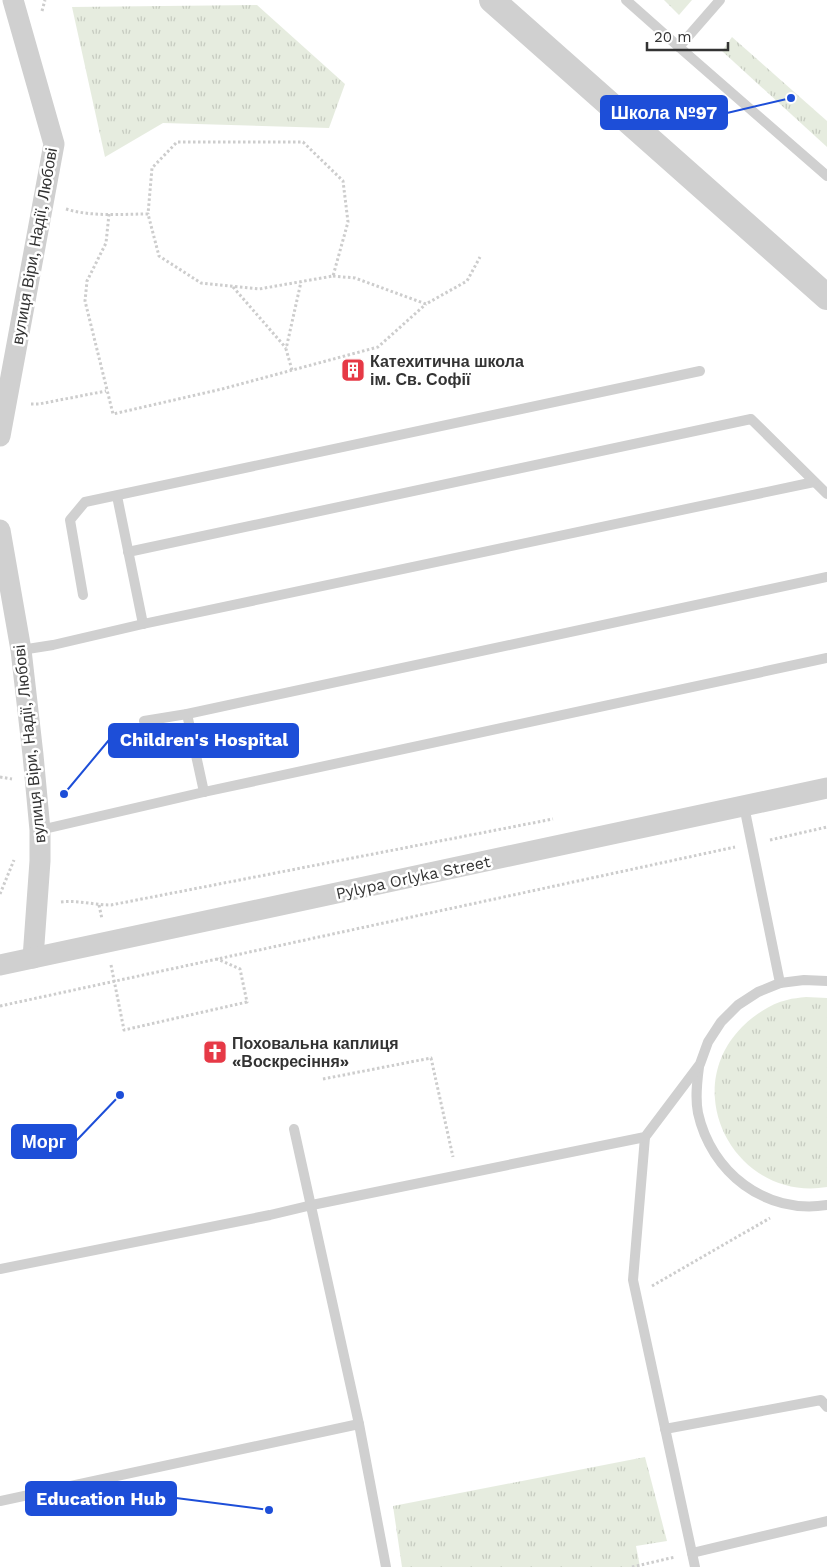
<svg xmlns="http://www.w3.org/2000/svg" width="827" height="1567" viewBox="0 0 827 1567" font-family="'Work Sans',sans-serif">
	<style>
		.grass { fill: url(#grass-tufts) }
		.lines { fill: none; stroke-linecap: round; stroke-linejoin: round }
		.path { stroke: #cdcdcd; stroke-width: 3; stroke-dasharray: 2.5 2.5; stroke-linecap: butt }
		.service { stroke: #d0d0d0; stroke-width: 10 }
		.minor { stroke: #d0d0d0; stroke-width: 21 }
		.tertiary { stroke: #d0d0d0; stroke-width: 26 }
		.labels { text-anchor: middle; stroke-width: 5; stroke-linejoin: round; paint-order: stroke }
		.street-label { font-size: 16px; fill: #333; stroke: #fff }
		.poi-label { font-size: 16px; font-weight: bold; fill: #333; stroke: #fff; text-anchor: start }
		.leader { fill: none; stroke: #1d4ed8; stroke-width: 2 }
		.callout-dot { fill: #1d4ed8; stroke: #fff; stroke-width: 2 }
		.callout { fill: #1d4ed8; stroke: #1d4ed8; stroke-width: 2 }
		.callout-label { font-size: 18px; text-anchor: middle; font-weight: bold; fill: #fff }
	</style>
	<defs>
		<pattern id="grass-tufts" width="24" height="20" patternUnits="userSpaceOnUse" patternTransform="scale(1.25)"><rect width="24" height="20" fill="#e6ecdf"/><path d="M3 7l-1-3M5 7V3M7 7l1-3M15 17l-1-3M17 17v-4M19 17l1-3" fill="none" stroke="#c6cbc0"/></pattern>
	</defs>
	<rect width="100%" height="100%" fill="#fff"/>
	<g class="grass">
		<polygon points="664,0 692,0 679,15"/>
		<polygon points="257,5 345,84 329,128 163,123 105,157 72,7"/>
		<polygon points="732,37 827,121 827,147 722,51"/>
		<path d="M806,997L827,998V1187C737,1202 677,1093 742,1027C754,1015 770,1004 787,1000C793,998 799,998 806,997Z"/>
		<polygon points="645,1457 667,1541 636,1546 640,1567 402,1567 393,1506"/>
	</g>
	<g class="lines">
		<g class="path">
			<polyline points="42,11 45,0"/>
			<path d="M66,209C92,217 121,214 148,214L159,256L201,283L259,289L333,276L348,222L343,181L303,142H177L152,168L148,214"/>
			<polyline points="109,214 106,243 87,281 85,301 113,414 222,389 378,347 426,304"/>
			<polyline points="333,276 355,278 426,304 467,281 480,257"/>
			<polyline points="233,287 286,348"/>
			<polyline points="292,370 286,349 301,282"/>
			<polyline points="31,404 39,404 106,391"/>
			<polyline points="0,777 12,779"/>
			<polyline points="770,840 827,827"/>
			<polyline points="0,894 14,860"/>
			<path d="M61,902C78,900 94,905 111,905L553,819"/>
			<polyline points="99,905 102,919"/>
			<polyline points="111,965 124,1030 247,1002 240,969 217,959"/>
			<polyline points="0,1006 735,847"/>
			<polyline points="323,1079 431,1058 453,1157"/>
			<polyline points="652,1286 770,1218"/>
			<polyline points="632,1567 675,1557"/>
		</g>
		<g class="service">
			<polyline points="626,0 679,47 720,0"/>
			<polyline points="679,47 827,176"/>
			<polyline points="117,496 143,624"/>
			<polyline points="128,552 751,419 827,494"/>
			<polyline points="83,595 70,520 85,502 700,371"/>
			<polyline points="21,650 53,645 143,624 814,482"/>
			<polyline points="187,714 204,792"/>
			<polyline points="144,721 187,714 827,577"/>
			<polyline points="40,830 204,792 827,658"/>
			<polyline points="780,983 804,980 827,981"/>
			<path d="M699,1067C697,1082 695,1098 698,1113C711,1172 765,1215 827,1205"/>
			<polyline points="294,1129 359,1424 386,1567"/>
			<polyline points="645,1137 633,1280 695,1567"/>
			<polyline points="0,1269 270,1215 312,1205 645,1137 700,1064 708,1042 721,1022 738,1005 758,992 780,983 744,806"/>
			<polyline points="665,1429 821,1400 827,1407"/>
			<polyline points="0,1501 359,1424"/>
			<polyline points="692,1553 827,1521"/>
		</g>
		<g class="minor">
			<polyline points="0,436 54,144 13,0"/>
			<polyline points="0,530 21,650 33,755 40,830 40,861 33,958"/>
			<polyline points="0,965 827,788"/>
		</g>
		<polyline class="tertiary" points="492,0 827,297"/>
	</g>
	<defs>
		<g id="building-square" transform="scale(1.25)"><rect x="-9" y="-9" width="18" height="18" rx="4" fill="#e63946" stroke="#fff"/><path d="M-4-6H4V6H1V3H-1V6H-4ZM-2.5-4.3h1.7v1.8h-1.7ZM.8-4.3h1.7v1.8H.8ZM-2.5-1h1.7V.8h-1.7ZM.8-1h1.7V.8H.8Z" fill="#fff"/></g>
		<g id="church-square" transform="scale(1.25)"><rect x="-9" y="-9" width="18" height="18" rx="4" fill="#e63946" stroke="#fff"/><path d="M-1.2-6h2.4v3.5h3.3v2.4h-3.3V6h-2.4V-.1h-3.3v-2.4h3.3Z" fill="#fff"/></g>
	</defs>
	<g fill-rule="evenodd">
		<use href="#building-square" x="353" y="370"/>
		<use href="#church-square" x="215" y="1052"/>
	</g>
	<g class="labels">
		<g class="street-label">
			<text transform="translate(34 246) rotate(-80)" y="6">вулиця Віри, Надії, Любові</text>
			<text transform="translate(29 744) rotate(-96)" y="6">вулиця Віри, Надії, Любові</text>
			<text transform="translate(413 877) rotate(-12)" y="6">Pylypa Orlyka Street</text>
		</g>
		<g class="poi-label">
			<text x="370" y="367">Катехитична школа<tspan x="370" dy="18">ім. Св. Софії</tspan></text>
			<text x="232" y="1049">Поховальна каплиця<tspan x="232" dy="18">«Воскресіння»</tspan></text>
		</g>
	</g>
	<path class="leader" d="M791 98L727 113M64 794L109 740M120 1095L76 1141M269 1510L176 1498"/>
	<g class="callout-dot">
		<circle cx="791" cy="98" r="5"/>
		<circle cx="64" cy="794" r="5"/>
		<circle cx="120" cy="1095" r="5"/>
		<circle cx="269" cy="1510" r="5"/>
	</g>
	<g class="callout">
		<rect x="601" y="96" width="126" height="33" rx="5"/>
		<rect x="109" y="724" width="189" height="33" rx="5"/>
		<rect x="12" y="1125" width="64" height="33" rx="5"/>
		<rect x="26" y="1482" width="150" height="33" rx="5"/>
	</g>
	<g class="callout-label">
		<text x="664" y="119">Школа №97</text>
		<text x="204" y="746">Children's Hospital</text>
		<text x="44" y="1148">Морг</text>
		<text x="101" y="1505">Education Hub</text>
	</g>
	<path d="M647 42v8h81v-8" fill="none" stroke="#333333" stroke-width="2.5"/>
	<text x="654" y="42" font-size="15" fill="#333333" stroke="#ffffff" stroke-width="4" paint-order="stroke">20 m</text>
</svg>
